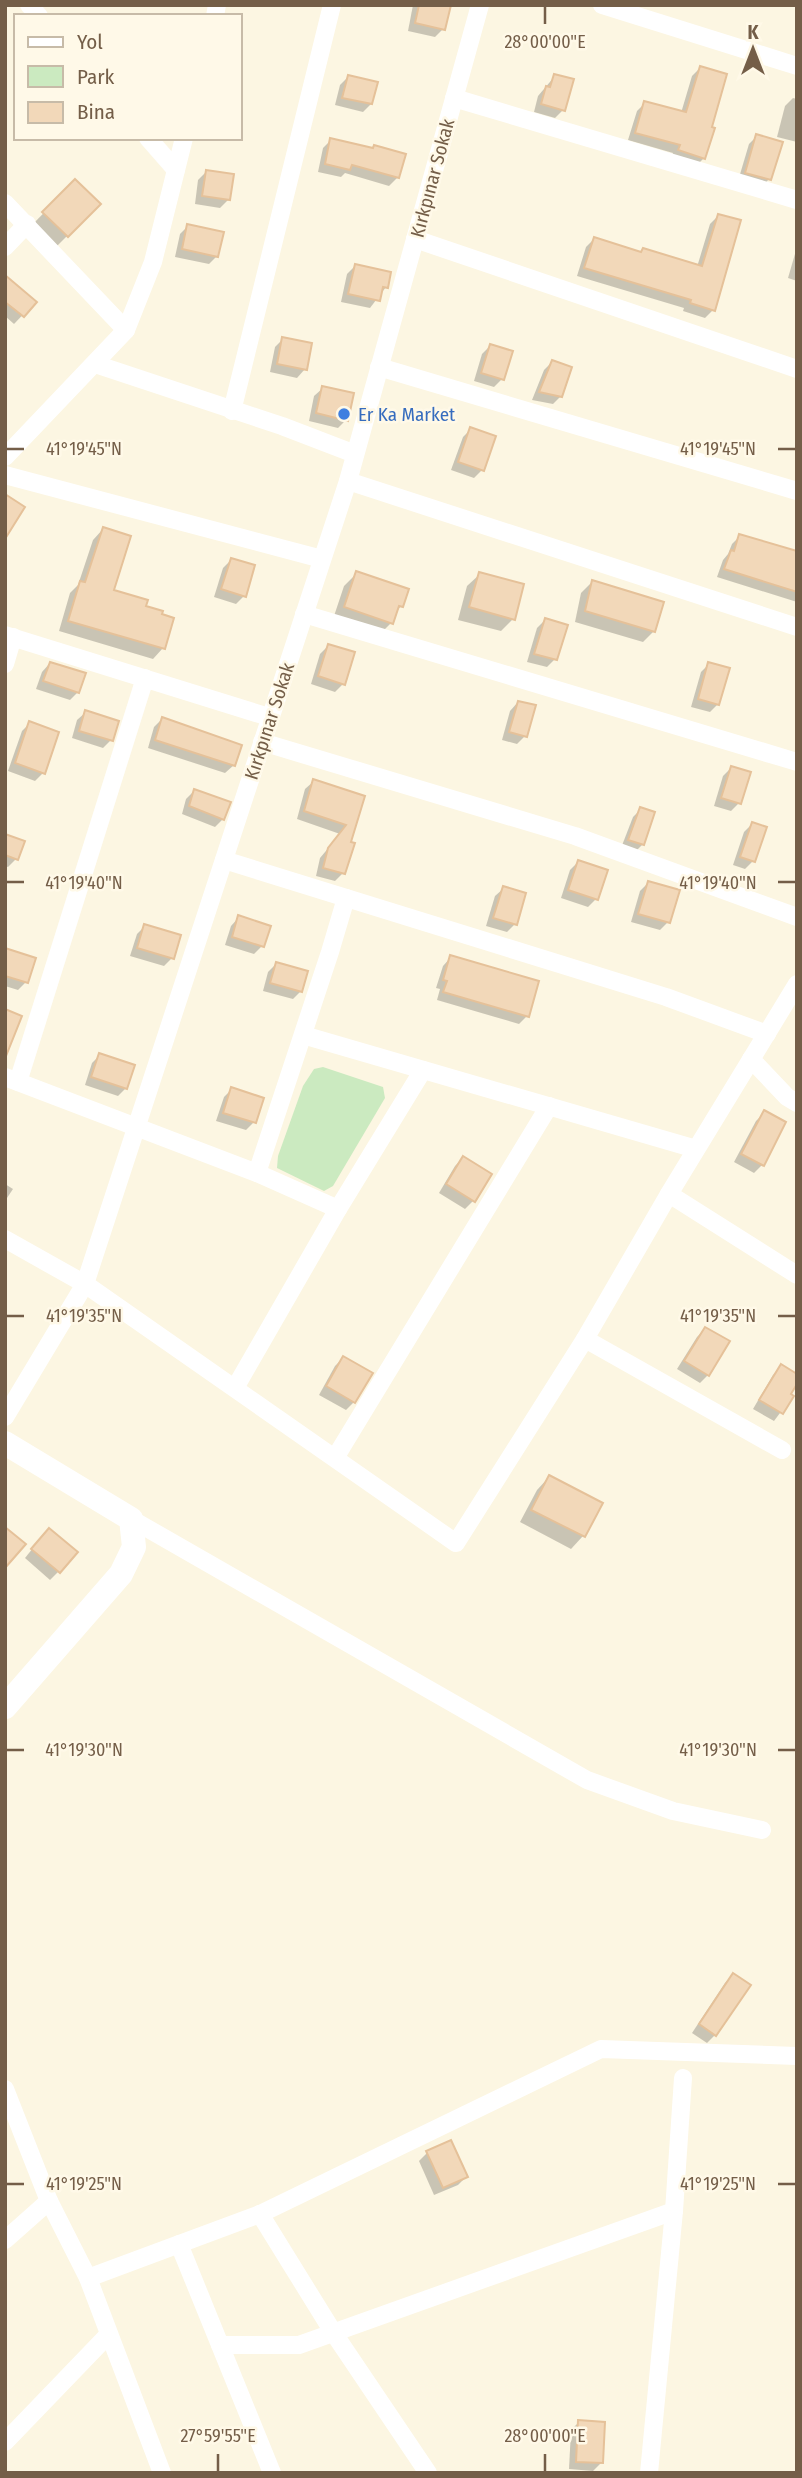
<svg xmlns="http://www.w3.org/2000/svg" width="802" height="2478" viewBox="0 0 802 2478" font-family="'Fira Sans Condensed',sans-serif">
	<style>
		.green { fill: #cbeac0 }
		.shadow { fill: #0003 }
		.building { fill: #f2d8b9; stroke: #e5c199; stroke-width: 2 }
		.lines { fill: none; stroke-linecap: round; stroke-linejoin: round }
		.street { stroke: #fff; stroke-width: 18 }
		.secondary { stroke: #fff; stroke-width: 24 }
		.ticks { fill: none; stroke: #745e48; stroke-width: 2.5 }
		.shop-dot { fill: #3f7fe0; stroke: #fff9e8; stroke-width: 2.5 }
		.labels { text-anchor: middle; stroke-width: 5; stroke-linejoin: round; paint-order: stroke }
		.street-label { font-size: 19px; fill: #745e48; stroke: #fff9e8 }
		.shop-label { font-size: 19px; fill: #366cbe; stroke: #fff9e8; text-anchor: start }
		.ticks-label { font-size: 18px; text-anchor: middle; fill: #745e48; stroke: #fff9e8; stroke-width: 5; stroke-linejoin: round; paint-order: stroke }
	</style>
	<rect width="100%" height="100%" fill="#fcf6e2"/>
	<polygon class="green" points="323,1067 383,1087 385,1098 333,1186 324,1191 277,1168 278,1156 303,1086 314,1069"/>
	<g class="shadow">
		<polygon points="413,5 449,5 443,29 435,37 408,31"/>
		<polygon points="700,68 709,128 704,158 696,166 671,158 673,153 628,140 637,111 645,103 681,113 692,76"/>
		<polygon points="555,76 563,110 555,118 534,112 538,96"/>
		<polygon points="348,77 371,104 363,112 335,105 340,85"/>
		<polygon points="793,98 797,99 797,142 777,137 785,106"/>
		<polygon points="757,136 769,179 761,188 738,181 749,144"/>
		<polygon points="331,140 404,156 397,178 389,186 345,173 341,177 318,172 323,148"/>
		<polygon points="206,172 228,200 220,208 195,204 198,180"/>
		<polygon points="75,181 99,204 55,248 32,225"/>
		<polygon points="718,216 713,310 705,318 683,311 684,308 577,276 586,247 594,239 640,254 697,267 710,224"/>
		<polygon points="188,226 217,256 209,264 175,257 180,234"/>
		<polygon points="797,247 797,281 788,278"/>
		<polygon points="355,266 386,287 370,308 341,302 347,274"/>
		<polygon points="5,277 35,302 14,324 5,316"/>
		<polygon points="283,339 305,369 297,378 270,372 275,347"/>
		<polygon points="490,346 502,379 494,387 474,381 482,354"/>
		<polygon points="552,362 561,396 553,404 532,400 544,370"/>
		<polygon points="323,388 346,420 338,428 309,421 314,396"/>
		<polygon points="471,429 482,470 474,478 451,470 463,437"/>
		<polygon points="103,529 111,591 144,607 163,648 153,659 59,631 70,593 78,585 93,540"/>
		<polygon points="740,536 797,561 797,602 717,577 723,560 728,554 732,544"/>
		<polygon points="231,560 244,596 236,604 214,597 223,568"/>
		<polygon points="357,573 401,606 395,613 391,623 379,635 333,619 344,586"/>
		<polygon points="480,574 513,619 501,631 458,620 467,586"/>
		<polygon points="592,582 654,631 643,642 575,622 581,593"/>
		<polygon points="545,620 555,659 547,667 527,662 537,628"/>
		<polygon points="328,646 343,684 335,692 311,684 320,654"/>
		<polygon points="50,663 78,692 70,700 36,689 42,672"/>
		<polygon points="709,664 718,704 710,712 691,707 701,672"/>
		<polygon points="518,702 525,736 517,744 502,740 510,711"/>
		<polygon points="86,712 111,740 103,748 72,738 77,720"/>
		<polygon points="162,719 234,765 225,773 148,748 154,727"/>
		<polygon points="30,723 43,773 35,781 8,771 22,731"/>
		<polygon points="731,768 739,803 731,811 714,806 723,776"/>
		<polygon points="314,781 362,797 348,843 343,873 335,881 316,876 320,858 340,834 297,819 305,789"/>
		<polygon points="194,791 223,819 215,827 182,814 186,799"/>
		<polygon points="641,809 653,813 642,845 634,853 621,848 633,817"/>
		<polygon points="752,824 753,861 745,869 733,865 744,832"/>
		<polygon points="5,836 16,859 8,867 5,866"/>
		<polygon points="578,862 596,899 588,907 561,898 570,870"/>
		<polygon points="648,883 668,922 660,930 631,922 640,891"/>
		<polygon points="504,888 515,924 507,932 486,926 495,896"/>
		<polygon points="239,917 262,946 254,954 225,945 231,926"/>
		<polygon points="145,926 172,958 164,966 130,956 137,934"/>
		<polygon points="5,950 26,982 18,990 5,986"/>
		<polygon points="451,957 527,1016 519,1024 437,1000 440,989 436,988 443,966"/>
		<polygon points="276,964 301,991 293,999 263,991 268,972"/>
		<polygon points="100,1055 126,1088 118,1096 85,1085 92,1063"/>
		<polygon points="232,1089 254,1122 246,1130 216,1121 224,1097"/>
		<polygon points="764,1113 762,1165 754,1173 734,1162 756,1121"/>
		<polygon points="463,1158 473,1201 465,1209 439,1193 455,1166"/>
		<polygon points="5,1184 13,1189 5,1201"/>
		<polygon points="705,1329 708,1375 700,1383 677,1369 697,1337"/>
		<polygon points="343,1358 354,1402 346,1410 319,1395 335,1366"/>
		<polygon points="781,1367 788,1394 792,1397 774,1421 753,1409 773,1375"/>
		<polygon points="549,1477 600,1504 583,1536 571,1549 520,1522 537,1490"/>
		<polygon points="41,1538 58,1572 50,1580 25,1558"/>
		<polygon points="733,1975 715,2035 707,2043 692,2033 725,1983"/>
		<polygon points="427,2153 466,2177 458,2185 434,2195 419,2161"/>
		<polygon points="579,2422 601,2463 593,2471 569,2469 571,2430"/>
	</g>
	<g class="building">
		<polygon points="419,5 451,5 445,30 415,23"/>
		<polygon points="700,66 727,74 712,127 715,128 705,159 678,150 680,145 635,133 644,101 686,112"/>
		<polygon points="554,74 574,79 565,111 541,104 546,86 550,87"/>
		<polygon points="348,75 378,82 372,104 342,98"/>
		<polygon points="756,134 783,142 771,180 745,173"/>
		<polygon points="330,138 373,148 374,145 406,154 399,178 352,165 350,170 325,164"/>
		<polygon points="206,170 234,174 230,200 202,196"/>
		<polygon points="75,179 101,204 68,237 42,212"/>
		<polygon points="718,214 741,220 715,311 690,303 691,300 584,268 594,237 641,252 643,248 702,266"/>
		<polygon points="187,224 224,232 218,257 182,249"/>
		<polygon points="355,264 391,272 388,288 383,287 380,301 348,294"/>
		<polygon points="5,275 37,302 24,317 5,302"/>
		<polygon points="282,337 312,343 307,370 277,364"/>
		<polygon points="490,344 513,351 504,380 481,373"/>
		<polygon points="552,360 572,367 562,397 539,392"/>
		<polygon points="322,386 354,393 348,421 316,413"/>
		<polygon points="470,427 496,436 484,471 458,462"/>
		<polygon points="5,494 25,507 5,539"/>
		<polygon points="103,527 131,536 114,590 148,600 146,606 163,611 162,614 174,618 165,649 68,621 80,581 85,582"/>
		<polygon points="739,534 797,551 797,592 724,569 731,550 734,551"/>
		<polygon points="231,558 255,565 246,597 221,589"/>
		<polygon points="356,571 409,589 403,607 399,606 393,624 344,607"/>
		<polygon points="479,572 524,584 515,620 469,607"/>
		<polygon points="592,580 664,602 655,632 585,611"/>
		<polygon points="545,618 568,625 557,660 534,654"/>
		<polygon points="328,644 355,652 345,685 318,676"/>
		<polygon points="50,662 86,673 79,693 43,681"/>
		<polygon points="708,662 730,668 719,705 698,699"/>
		<polygon points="518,701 536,705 527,737 509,732"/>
		<polygon points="85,710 119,721 113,741 79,731"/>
		<polygon points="162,717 242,745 235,766 155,740"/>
		<polygon points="29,721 59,732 45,774 15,763"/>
		<polygon points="731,766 751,772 741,804 721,798"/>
		<polygon points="313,779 365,796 351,842 355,843 345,874 323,868 328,848 346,825 304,811"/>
		<polygon points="194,789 231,802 224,820 189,806"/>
		<polygon points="640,807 655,812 644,845 628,840"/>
		<polygon points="752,822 767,827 755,862 740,857"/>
		<polygon points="5,834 25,841 18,860 5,855"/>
		<polygon points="578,860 608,870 598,900 568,890"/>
		<polygon points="648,881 680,890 670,923 638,914"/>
		<polygon points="503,886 526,893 517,925 493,918"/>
		<polygon points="238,915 271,926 264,947 232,937"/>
		<polygon points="144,924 181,935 174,959 137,948"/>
		<polygon points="5,948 36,958 28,983 5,976"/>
		<polygon points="450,955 539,981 529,1017 443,992 447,981 443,980"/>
		<polygon points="276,962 308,971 302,992 270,983"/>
		<polygon points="5,1009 22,1016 6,1056 5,1056"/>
		<polygon points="99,1053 135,1065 127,1089 91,1077"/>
		<polygon points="231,1087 264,1098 256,1123 223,1113"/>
		<polygon points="764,1110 786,1122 764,1166 741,1154"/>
		<polygon points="463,1156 492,1174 475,1202 446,1184"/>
		<polygon points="705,1327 730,1341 709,1376 684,1361"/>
		<polygon points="343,1356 373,1373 355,1403 326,1386"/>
		<polygon points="781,1364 797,1374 797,1384 791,1394 794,1396 783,1414 759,1400"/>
		<polygon points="549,1475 603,1503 585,1537 531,1510"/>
		<polygon points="5,1527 26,1544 5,1568"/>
		<polygon points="49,1528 78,1552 60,1573 31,1549"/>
		<polygon points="733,1973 751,1985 716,2036 699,2024"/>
		<polygon points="451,2140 468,2177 443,2188 426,2151"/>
		<polygon points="578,2420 605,2422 603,2463 576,2462"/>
	</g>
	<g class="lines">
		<g class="street">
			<polyline points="29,5 39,16"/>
			<polyline points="602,5 797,66"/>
			<polyline points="215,16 217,5"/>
			<polyline points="454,98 797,200"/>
			<polyline points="148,138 176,170"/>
			<polyline points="5,203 126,330"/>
			<polyline points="415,239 797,369"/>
			<polyline points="5,247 27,224"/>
			<polyline points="95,364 282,426 355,454"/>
			<polyline points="379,367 797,491"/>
			<polyline points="232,411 332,5"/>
			<polyline points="5,457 126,330 153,262 184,138"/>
			<polyline points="5,475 322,559"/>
			<polyline points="348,481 797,627"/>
			<polyline points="304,614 797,762"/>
			<polyline points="5,635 269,717"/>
			<polyline points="5,664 13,637"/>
			<polyline points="262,742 575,836 797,917"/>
			<polyline points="224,860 666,997 767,1034"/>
			<polyline points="303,1035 696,1149"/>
			<polyline points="751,1059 787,1097 797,1103"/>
			<polyline points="5,1077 257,1173 338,1209"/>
			<polyline points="18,1082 145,678"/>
			<polyline points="257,1173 330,952 346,898"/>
			<polyline points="669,1194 797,1275"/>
			<polyline points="5,1239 85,1284 456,1543 585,1339 669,1194 797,984"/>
			<polyline points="585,1339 782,1450"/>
			<polyline points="235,1388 338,1209 423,1070"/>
			<polyline points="5,1417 85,1284 348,481 480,5"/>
			<polyline points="335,1458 549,1106"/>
			<polyline points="131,1519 587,1780 673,1811 762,1830"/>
			<polyline points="5,2089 49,2201 88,2278 162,2473"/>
			<polyline points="260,2214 333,2332 428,2473"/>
			<polyline points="5,2240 49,2201"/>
			<polyline points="179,2244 272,2473"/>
			<polyline points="88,2278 260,2214 601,2049 797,2056"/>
			<polyline points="220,2345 299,2345 674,2211"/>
			<polyline points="5,2442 109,2334"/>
			<polyline points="649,2473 674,2211 683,2078"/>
		</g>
		<polyline class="secondary" points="5,1443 131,1519 134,1547 121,1574 5,1707"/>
	</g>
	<path class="ticks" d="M545,7V24M7,449H24M778,449H795M7,882H24M778,882H795M7,1316H24M778,1316H795M7,1750H24M778,1750H795M7,2184H24M778,2184H795M218,2454V2471M545,2454V2471"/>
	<circle class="shop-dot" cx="344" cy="414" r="7"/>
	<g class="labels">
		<g class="street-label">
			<text transform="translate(432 178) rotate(-75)" y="7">Kırkpınar Sokak</text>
			<text transform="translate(269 721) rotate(-72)" y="7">Kırkpınar Sokak</text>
		</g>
		<g class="shop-label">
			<text x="358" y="421">Er Ka Market</text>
		</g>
	</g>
	<g class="ticks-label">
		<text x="545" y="48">28°00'00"E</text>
		<text x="84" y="455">41°19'45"N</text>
		<text x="718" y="455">41°19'45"N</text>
		<text x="84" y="889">41°19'40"N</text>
		<text x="718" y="889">41°19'40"N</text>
		<text x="84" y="1322">41°19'35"N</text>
		<text x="718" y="1322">41°19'35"N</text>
		<text x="84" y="1756">41°19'30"N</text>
		<text x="718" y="1756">41°19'30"N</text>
		<text x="84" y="2190">41°19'25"N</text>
		<text x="718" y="2190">41°19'25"N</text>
		<text x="218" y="2442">27°59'55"E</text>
		<text x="545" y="2442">28°00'00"E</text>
	</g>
	<rect width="802" height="2478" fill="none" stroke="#745e48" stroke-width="14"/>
	<rect x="14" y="14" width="228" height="126" fill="#fff9e8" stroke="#c7bba8" stroke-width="2"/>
	<rect x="28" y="37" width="35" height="10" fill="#ffffff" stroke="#c7bba8" stroke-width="2"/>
	<text x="77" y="49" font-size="21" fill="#745e48">Yol</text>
	<rect x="28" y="66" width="35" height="21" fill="#cbeac0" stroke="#c7bba8" stroke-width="2"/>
	<text x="77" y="84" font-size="21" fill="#745e48">Park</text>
	<rect x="28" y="102" width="35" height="21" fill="#f2d8b9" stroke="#c7bba8" stroke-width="2"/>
	<text x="77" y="119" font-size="21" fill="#745e48">Bina</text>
	<g transform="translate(753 49)" stroke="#fff9e8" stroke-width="5" paint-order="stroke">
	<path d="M0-5L12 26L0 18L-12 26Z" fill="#745e48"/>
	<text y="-10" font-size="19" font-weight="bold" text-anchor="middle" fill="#745e48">K</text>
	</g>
</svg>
